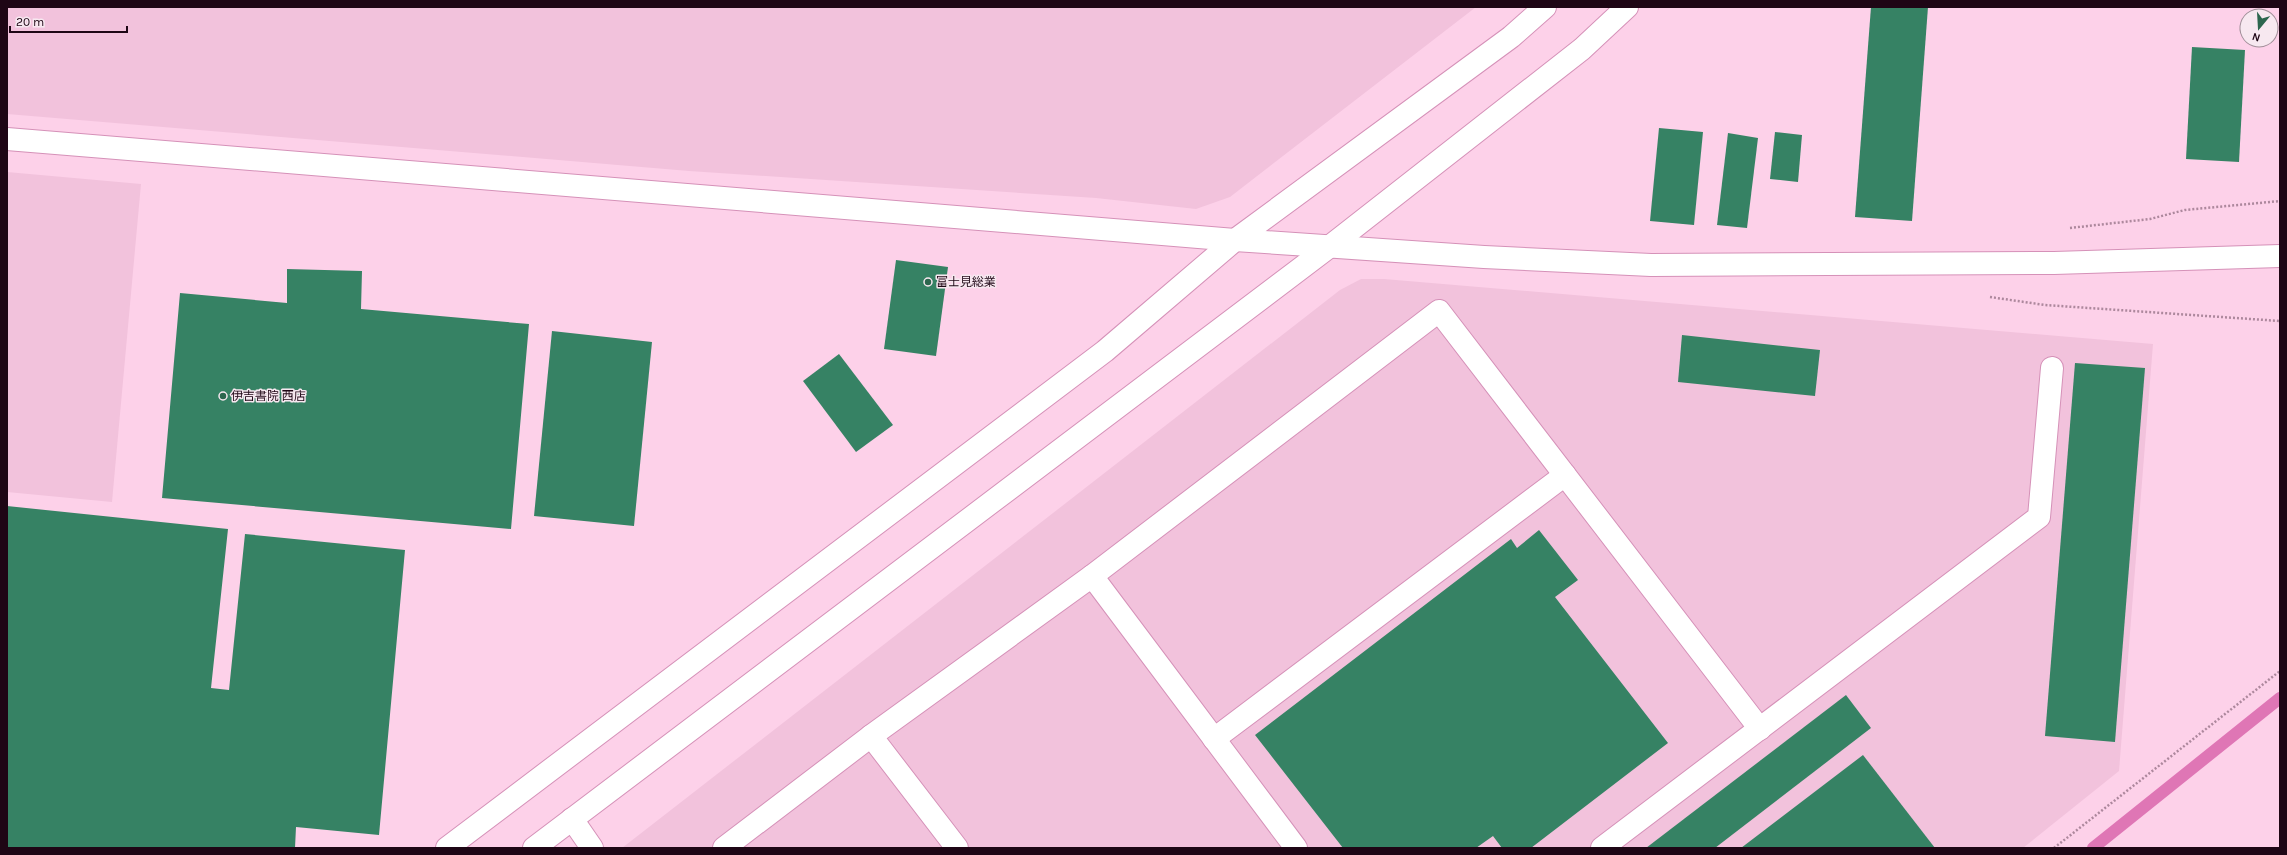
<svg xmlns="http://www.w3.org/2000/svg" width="2287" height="855" viewBox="0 0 2287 855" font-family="Karla,'Noto Sans JP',sans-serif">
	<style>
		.built { fill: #f2c2dc }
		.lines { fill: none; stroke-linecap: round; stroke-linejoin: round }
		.stream { stroke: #df76b5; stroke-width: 12 }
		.building { fill: #368264 }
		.service-casing { stroke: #d591b8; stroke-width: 24 }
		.tertiary-casing { stroke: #d591b8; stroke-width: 24 }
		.path { stroke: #ad889d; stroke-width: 2.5; stroke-dasharray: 2 2; stroke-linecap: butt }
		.service { stroke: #fff; stroke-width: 22 }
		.tertiary { stroke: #fff; stroke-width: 22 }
		.poi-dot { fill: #2c664e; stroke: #f7e8f0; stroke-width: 1.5 }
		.labels { text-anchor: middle; stroke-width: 3; stroke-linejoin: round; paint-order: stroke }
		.poi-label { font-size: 12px; fill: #1e0615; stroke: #f7e8f0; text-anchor: start }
	</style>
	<rect width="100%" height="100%" fill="#fdd1e9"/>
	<g class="built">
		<polygon points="7,7 1476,7 1230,197 1196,209 1096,198 689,171 7,114"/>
		<polygon points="7,172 141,184 112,502 7,492"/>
		<polygon points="1361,279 1384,279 2153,344 2119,771 2023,848 622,848 1340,290"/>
	</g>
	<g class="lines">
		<polyline class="stream" points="2093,848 2280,698"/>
	</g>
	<g class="building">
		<polygon points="1871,7 1928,7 1912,221 1855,217"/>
		<polygon points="2192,47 2245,50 2239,162 2186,159"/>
		<polygon points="1659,128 1703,132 1694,225 1650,221"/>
		<polygon points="1775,132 1802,135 1798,182 1770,179"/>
		<polygon points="1728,133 1758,138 1747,228 1717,225"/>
		<polygon points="896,260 948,267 936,356 884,349"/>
		<polygon points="287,269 362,271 361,309 529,324 511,529 162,498 180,293 287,303"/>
		<polygon points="552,331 652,342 634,526 534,516"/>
		<polygon points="1682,335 1820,350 1815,396 1678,382"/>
		<polygon points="839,354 893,425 856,452 803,381"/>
		<polygon points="2075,363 2145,368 2115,742 2045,736"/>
		<polygon points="7,506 228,529 211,688 229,690 245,534 405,550 379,835 296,827 295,848 7,848"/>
		<polygon points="1539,530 1578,580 1555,597 1668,743 1531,848 1502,848 1493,836 1476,848 1343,848 1255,735 1511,539 1517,548"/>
		<polygon points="1846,695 1871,728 1715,848 1646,848"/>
		<polygon points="1863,755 1935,848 1741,848"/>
	</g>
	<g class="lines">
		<g class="service-casing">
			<g id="service">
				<polyline points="1092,576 1439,311 1760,729"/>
				<polyline points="871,736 1092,576 1296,848"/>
				<polyline points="1214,739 1565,475"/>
				<polyline points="572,819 592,848"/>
				<polyline points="724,848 871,736 957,848"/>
				<polyline points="1602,848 2039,517 2052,368"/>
			</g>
		</g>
		<g class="tertiary-casing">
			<g id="tertiary">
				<polyline points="7,139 1235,240 1484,257 1651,265 2054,263 2280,256"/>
				<polyline points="447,848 1105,351 1235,240 1511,37 1545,7"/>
				<polyline points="534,848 1329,247 1582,49 1627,7"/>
			</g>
		</g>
		<g class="path">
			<polyline points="2070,228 2150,219 2185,210 2280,201"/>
			<polyline points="1990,297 2045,305 2280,321"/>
			<polyline points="2054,848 2280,671"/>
		</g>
		<use href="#service" class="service"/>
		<use href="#tertiary" class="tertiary"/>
	</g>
	<g class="poi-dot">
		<circle cx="928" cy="282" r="4"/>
		<circle cx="223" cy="396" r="4"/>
	</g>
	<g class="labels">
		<g class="poi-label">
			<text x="936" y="286">富士見総業</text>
			<text x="231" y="400">伊吉書院 西店</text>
		</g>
	</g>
	<rect width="2287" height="855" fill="none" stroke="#1e0615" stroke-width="16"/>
	<g transform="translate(2259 28) rotate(198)"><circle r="19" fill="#f7e8f0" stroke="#a08e98"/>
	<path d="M0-3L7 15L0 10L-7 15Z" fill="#2c664e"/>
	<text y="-6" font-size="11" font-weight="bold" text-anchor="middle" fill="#1e0615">N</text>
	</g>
	<path d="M10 26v6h117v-6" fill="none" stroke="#1e0615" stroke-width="2"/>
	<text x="16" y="26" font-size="12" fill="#1e0615" stroke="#f7e8f0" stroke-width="3" paint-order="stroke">20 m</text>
</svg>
